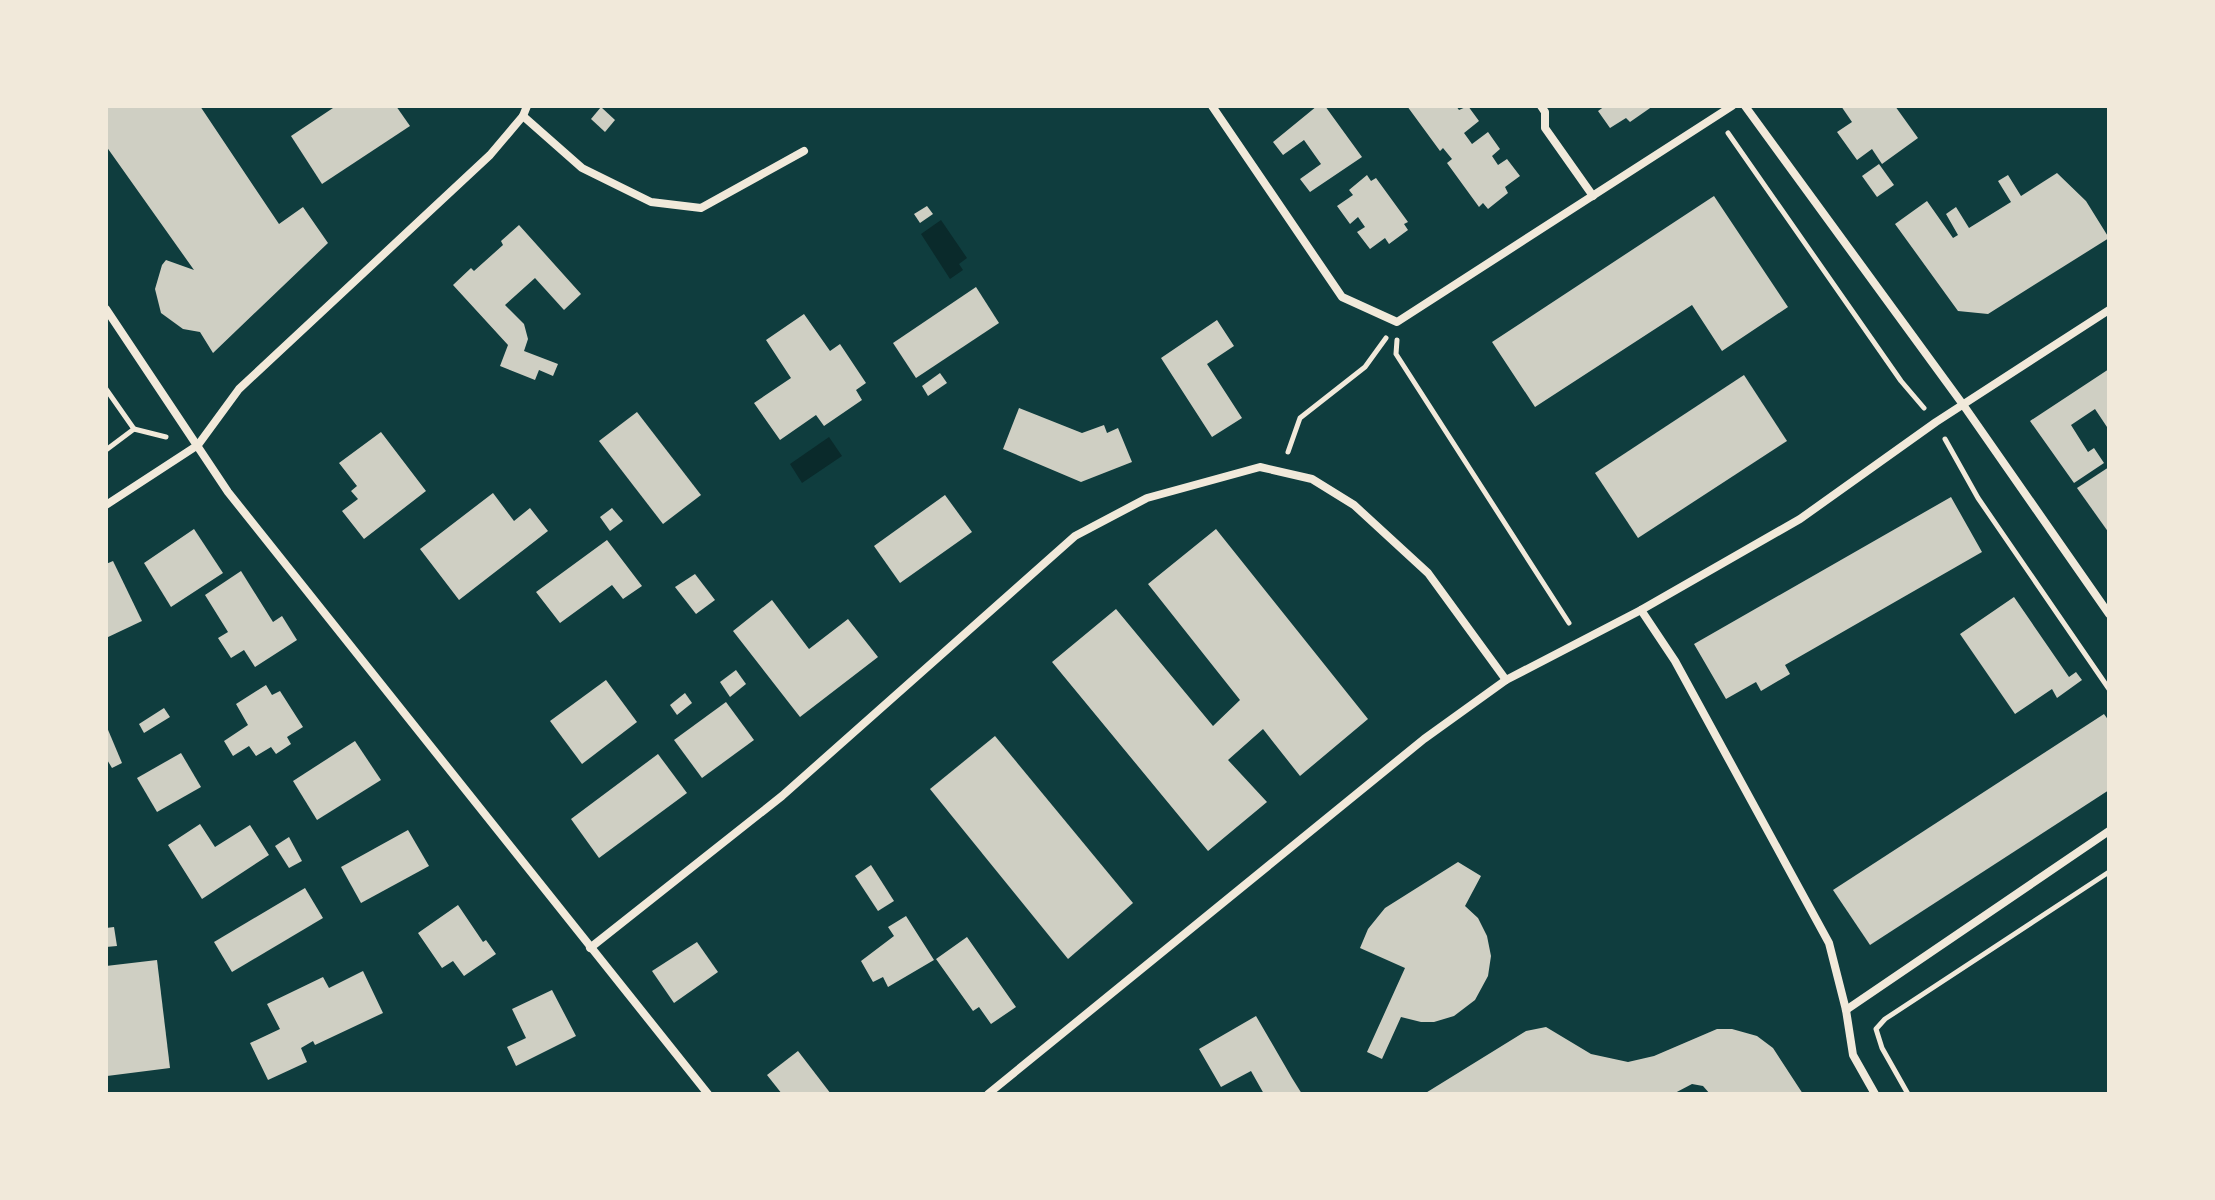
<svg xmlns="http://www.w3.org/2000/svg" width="2215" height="1200" viewBox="0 0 2215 1200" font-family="Cabin,sans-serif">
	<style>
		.water { fill: #0a2a2b }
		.building { fill: #cfcfc3 }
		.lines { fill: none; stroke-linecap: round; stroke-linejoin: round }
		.path { stroke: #f1e9da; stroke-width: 5 }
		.minor { stroke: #f1e9da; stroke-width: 8 }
	</style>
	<rect width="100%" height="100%" fill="#0f3d3e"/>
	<g class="water">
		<polygon points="941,220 967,258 959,264 963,270 950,279 921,234"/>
		<polygon points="829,437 842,456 802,483 790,464"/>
	</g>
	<g class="building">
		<polygon points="106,106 200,106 279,224 303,207 328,243 213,353 200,332 183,329 161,313 155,289 162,265 166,260 194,270 106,146"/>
		<polygon points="336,106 396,106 410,126 322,184 291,136"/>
		<polygon points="1317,106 1325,106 1362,157 1310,192 1300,179 1321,164 1304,140 1283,155 1273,142"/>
		<polygon points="1407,106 1456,106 1459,110 1468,106 1479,121 1464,133 1472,144 1488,132 1500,149 1492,156 1498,165 1507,159 1520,176 1505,187 1508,193 1488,209 1483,203 1479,207 1447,163 1452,159 1443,148 1440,151"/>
		<polygon points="1605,106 1653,106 1630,122 1626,118 1610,128 1598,111"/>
		<polygon points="1841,106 1895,106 1918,138 1882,164 1872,149 1857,160 1837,132 1852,122"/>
		<polygon points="601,107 615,120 605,132 591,119"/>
		<polygon points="1879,164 1894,185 1877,197 1862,176"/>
		<polygon points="2057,173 2086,201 2109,238 1988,314 1958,311 1895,224 1927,201 1953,238 1958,235 1946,214 1956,207 1969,228 2011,202 1998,181 2008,175 2021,196"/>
		<polygon points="1367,175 1371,181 1376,178 1408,222 1404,224 1408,230 1389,244 1385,238 1370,249 1357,232 1365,227 1358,217 1350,224 1337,206 1353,195 1349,190"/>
		<polygon points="1714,196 1788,307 1722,351 1692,305 1535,407 1492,342"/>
		<polygon points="927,206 933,214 920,223 914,214"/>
		<polygon points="519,225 581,294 564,310 535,278 505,305 524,324 528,339 524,351 558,364 553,376 539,370 535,380 500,366 508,345 453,285 471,268 474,271 503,245 501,241"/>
		<polygon points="976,287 999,323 916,378 893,343"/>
		<polygon points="804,314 830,351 840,344 866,383 856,390 862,400 824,426 816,415 780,440 754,403 791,378 766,340"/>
		<polygon points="1217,320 1234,346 1207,364 1242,418 1212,437 1161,358"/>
		<polygon points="2109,369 2109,430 2095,409 2071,425 2088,452 2094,448 2104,463 2074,483 2030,421"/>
		<polygon points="940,373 947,383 928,396 922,386"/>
		<polygon points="1744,375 1787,441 1638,538 1595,473"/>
		<polygon points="1019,408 1082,433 1104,425 1107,433 1118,428 1132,462 1081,482 1003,449"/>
		<polygon points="637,412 701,495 663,524 599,441"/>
		<polygon points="381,432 426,491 364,539 342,511 358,499 351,491 357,486 339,463"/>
		<polygon points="2109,467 2109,533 2077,488"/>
		<polygon points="493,493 514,521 530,508 548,531 459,600 420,549"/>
		<polygon points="945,495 972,532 900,583 874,546"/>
		<polygon points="1951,497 1982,552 1785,665 1790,674 1761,691 1756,682 1726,699 1694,644"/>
		<polygon points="612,508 623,521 610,531 600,517"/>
		<polygon points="194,529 223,573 171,607 144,563"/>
		<polygon points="1216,529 1368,719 1300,776 1263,729 1228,760 1267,802 1208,851 1052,662 1116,609 1213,726 1240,700 1148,584"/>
		<polygon points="607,540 642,586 623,599 612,585 560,623 536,592"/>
		<polygon points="113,561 142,621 106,638 106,564"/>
		<polygon points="241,571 273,622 282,616 297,640 255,667 244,650 231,658 218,638 228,632 205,595"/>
		<polygon points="695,574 715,600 696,614 675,587"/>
		<polygon points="2014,597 2069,677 2076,672 2082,680 2057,698 2052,689 2015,714 1960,634"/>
		<polygon points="772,600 809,649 848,619 878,657 800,717 733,631"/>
		<polygon points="736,670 746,684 730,697 720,682"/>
		<polygon points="606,680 637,722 582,764 550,721"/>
		<polygon points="266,685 272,695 280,691 303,727 287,737 291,744 276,754 271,747 256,756 249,746 233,756 224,741 248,725 236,704"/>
		<polygon points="685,693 692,703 677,715 670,705"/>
		<polygon points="726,702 754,740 702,778 674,740"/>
		<polygon points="164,708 170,717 144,733 139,724"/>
		<polygon points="2104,714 2109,721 2109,790 1870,945 1833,890"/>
		<polygon points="106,725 122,763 112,768 106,758"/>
		<polygon points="995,736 1133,903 1068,959 930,789"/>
		<polygon points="355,741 381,780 317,820 293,781"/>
		<polygon points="181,753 201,787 157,812 137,778"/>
		<polygon points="658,754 687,793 599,858 571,819"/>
		<polygon points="200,824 215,847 250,825 269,855 202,899 168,845"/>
		<polygon points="408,830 429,866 361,903 341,867"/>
		<polygon points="289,837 302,861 289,868 275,846"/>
		<polygon points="1458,862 1481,876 1465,906 1478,918 1487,936 1491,956 1488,976 1475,1000 1454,1016 1434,1022 1421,1022 1401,1017 1382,1059 1367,1052 1405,968 1360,948 1368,929 1385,908"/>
		<polygon points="871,865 894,901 878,911 855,876"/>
		<polygon points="305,888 323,918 232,972 214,942"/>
		<polygon points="458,905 483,942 486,940 496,954 464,976 453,961 442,968 418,933"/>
		<polygon points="906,916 934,960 888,987 883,977 873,982 861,961 894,936 888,927"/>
		<polygon points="114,927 117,946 106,947 106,928"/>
		<polygon points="967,937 1016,1007 991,1024 979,1007 973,1011 936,959"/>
		<polygon points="697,942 718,972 674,1003 652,971"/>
		<polygon points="157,960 170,1068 107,1076 106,966"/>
		<polygon points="363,971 383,1013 315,1045 313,1041 301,1048 307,1062 268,1080 250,1043 280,1029 267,1004 323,977 329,988"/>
		<polygon points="552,990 576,1036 516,1066 507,1047 526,1038 512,1009"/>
		<polygon points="1256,1016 1292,1078 1302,1094 1264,1094 1251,1071 1221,1087 1199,1049"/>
		<polygon points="1546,1027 1591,1054 1628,1062 1654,1056 1717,1029 1732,1029 1757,1036 1773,1048 1803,1094 1710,1094 1703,1086 1692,1084 1673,1094 1424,1094 1526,1031"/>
		<polygon points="798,1051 831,1094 782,1094 767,1075"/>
	</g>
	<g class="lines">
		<g class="path">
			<polyline points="1728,133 1901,381 1924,408"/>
			<polyline points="1397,340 1396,354 1569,623"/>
			<polyline points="106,389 134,429 166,437"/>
			<polyline points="1945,439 1978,498 2109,689"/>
			<polyline points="106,450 134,429"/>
			<polyline points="1288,452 1300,418 1365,367 1386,338"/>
			<polyline points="1908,1094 1882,1048 1876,1029 1885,1019 2109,872"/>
		</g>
		<g class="minor">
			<polyline points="1212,106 1342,297 1397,322 1732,106"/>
			<polyline points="1541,106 1545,112 1545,128 1593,196"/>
			<polyline points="1745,106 1964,406 2109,614"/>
			<polyline points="523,116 582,168 651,202 701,208 804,151"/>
			<polyline points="106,309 228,492 708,1094"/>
			<polyline points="106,505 198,445 239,389 490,155 523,116 527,106"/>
			<polyline points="1641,610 1675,661 1829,943 1846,1010 1853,1055 1875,1094"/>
			<polyline points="590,948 782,796 1075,536 1147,498 1260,467 1312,479 1354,505 1428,573 1506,680"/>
			<polyline points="1846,1010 2109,831"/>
			<polyline points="988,1094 1424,739 1506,680 1641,610 1800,519 1936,422 2109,310"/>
		</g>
	</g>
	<rect width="2215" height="1200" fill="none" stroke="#f1e9da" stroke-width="216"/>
</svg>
